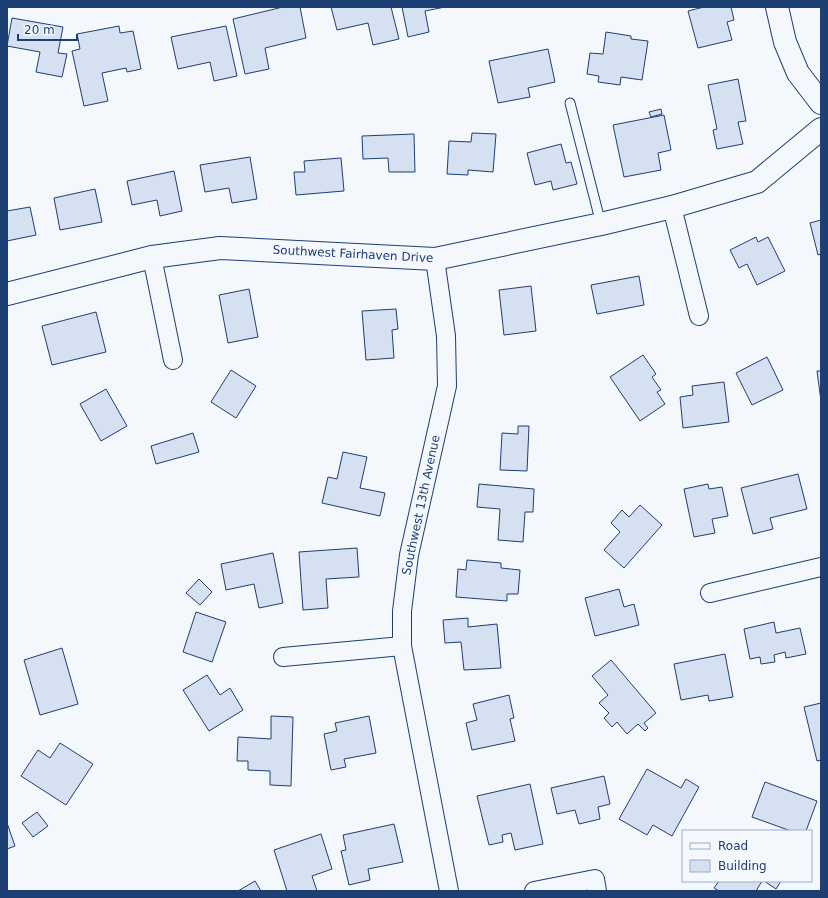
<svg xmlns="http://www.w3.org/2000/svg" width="828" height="898" viewBox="0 0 828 898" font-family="'DejaVu Sans',sans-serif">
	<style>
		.building { fill: #d5e0f0; stroke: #1d3f73 }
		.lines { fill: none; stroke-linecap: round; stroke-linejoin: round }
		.lane-casing { stroke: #1d3f73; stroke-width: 11 }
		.street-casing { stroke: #1d3f73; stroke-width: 20 }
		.secondary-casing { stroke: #1d3f73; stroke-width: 24 }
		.lane { stroke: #f4f7fb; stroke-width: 9 }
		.street { stroke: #f4f7fb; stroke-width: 18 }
		.secondary { stroke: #f4f7fb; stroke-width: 22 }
		.labels { text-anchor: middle; stroke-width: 3; stroke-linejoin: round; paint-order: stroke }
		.street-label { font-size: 12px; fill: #1d3f73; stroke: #f4f7fb }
	</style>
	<rect width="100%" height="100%" fill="#f4f7fb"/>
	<g class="building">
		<polygon points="283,7 300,7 306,38 265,48 269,69 245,74 233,19"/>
		<polygon points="331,7 391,7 399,39 373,45 368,23 337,30"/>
		<polygon points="402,7 445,7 425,11 429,32 408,37"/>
		<polygon points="704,7 731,7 734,20 727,22 732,40 698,48 688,11"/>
		<polygon points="12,18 63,27 58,53 67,54 62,77 36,72 40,52 7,46"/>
		<polygon points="119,26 120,33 133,31 141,69 127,72 126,68 102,73 108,101 84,106 72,51 80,49 77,34"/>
		<polygon points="226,26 237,76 214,81 210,62 178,69 171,37"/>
		<polygon points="606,32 631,36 631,39 648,41 642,80 621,77 620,85 598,82 599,76 587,74 590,53 603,54"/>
		<polygon points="548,49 555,82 528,88 530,97 498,103 489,61"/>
		<polygon points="738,79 746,121 738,122 743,144 717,149 713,130 717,129 708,85"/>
		<polygon points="661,109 662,114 651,117 649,112"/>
		<polygon points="664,115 671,150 658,153 661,170 624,177 613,125"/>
		<polygon points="472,133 496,134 493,172 468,170 468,175 447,174 449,141 471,142"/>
		<polygon points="414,134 415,172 389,172 388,158 363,159 362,136"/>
		<polygon points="561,144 566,163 571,162 577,184 553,190 551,181 535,185 527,153"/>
		<polygon points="250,157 257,199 232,203 229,188 205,192 200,165"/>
		<polygon points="341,158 344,191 296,195 294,172 305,172 304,161"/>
		<polygon points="174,171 182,211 160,216 157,200 132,205 127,181"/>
		<polygon points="95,189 102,222 60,230 54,198"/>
		<polygon points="30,207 36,235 7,241 7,211"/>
		<polygon points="821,220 821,254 818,255 810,223"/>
		<polygon points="756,237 758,242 768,237 785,271 757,285 747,264 739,268 730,250"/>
		<polygon points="639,276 644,305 597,314 591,285"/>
		<polygon points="531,286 536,331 504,335 499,290"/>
		<polygon points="249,289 258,337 228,343 219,295"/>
		<polygon points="396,309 398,329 392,330 394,358 366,360 362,311"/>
		<polygon points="96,312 106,352 52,365 42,326"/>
		<polygon points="643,355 656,374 652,377 661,390 657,392 665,404 640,421 610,377"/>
		<polygon points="767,357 783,390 752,405 736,373"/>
		<polygon points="231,370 256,386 236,418 211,402"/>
		<polygon points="817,371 821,371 821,401"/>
		<polygon points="724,382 729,422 683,428 680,397 693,395 692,386"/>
		<polygon points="106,389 127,426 101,441 80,404"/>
		<polygon points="518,426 529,426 527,471 500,470 502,433 518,434"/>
		<polygon points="193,433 199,452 156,464 151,446"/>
		<polygon points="343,452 367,457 360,488 385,493 380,516 322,503 328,477 337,479"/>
		<polygon points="798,474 807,509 770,518 773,529 753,534 741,488"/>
		<polygon points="479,484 534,489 533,512 525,512 523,542 498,540 500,509 477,507"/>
		<polygon points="708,484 709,489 722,487 728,516 712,519 715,533 694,537 684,489"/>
		<polygon points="640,505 662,525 624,568 604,550 620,532 611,523 622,510 629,517"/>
		<polygon points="357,548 359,577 326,579 328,608 303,610 299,552"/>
		<polygon points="273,553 283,603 259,608 254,584 226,590 221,564"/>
		<polygon points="467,560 501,563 501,568 520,570 518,594 507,594 507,601 456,597 458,569 466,570"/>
		<polygon points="199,579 212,592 200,605 186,593"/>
		<polygon points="619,589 624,607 634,604 639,625 595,636 585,598"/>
		<polygon points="196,612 226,622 212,662 183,652"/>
		<polygon points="468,618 468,627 497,624 501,668 464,670 461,642 445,643 443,620"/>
		<polygon points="774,622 776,633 800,628 806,654 786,658 785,652 774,655 775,662 761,664 760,657 750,659 744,629"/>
		<polygon points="62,648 78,704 40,715 24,660"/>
		<polygon points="725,654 733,697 709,701 708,695 681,700 674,664"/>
		<polygon points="611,660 656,713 644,723 648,728 645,731 638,724 627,734 617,722 612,727 604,718 609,713 599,703 608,695 592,676"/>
		<polygon points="207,675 220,695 230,688 243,710 209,731 183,690"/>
		<polygon points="509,695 514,718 510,719 515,741 472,750 466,723 477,720 473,704"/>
		<polygon points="821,703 821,760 817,761 804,707"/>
		<polygon points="271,716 293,717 291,786 270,785 270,771 248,770 248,761 237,761 238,737 271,739"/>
		<polygon points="369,716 376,753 344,759 346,767 331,770 324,734 337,731 335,723"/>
		<polygon points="60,743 93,764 66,805 21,776 38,750 50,758"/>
		<polygon points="647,769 681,788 686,779 699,787 672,836 653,825 647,835 619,819"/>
		<polygon points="604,776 610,804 598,807 600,819 579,824 575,810 557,814 551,788"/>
		<polygon points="765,782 817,801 806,831 791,831 752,817"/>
		<polygon points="530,784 543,844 515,850 511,833 502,835 503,842 489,845 477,796"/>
		<polygon points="37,812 48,826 33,837 22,823"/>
		<polygon points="7,823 15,846 7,849"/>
		<polygon points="394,824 403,862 368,869 370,880 349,885 341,851 346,850 343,835"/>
		<polygon points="321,834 332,869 312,876 317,891 287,891 274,850"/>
		<polygon points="255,881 261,891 238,891"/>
		<polygon points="719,881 762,881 756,891 719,891 714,888"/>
		<polygon points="764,881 781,881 776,889"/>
	</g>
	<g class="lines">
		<g class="lane-casing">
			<polyline id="lane" points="570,103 601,224"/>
		</g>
		<g class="street-casing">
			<g id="street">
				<polyline points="672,207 699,316"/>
				<polyline points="152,257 173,360"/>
				<polyline points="435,259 446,336 447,386 409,555 402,611 402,646 449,891"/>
				<polyline points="710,593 821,567"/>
				<polyline points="283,657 402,646"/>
				<polyline points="534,891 595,879 597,891"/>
			</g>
		</g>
		<g class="secondary-casing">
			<g id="secondary">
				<polyline points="777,7 785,42 798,73 821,103"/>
				<polyline points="7,294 152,257 220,248 435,259 601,224 672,207 757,182 821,129"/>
			</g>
		</g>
		<use href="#lane" class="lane"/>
		<use href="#street" class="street"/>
		<use href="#secondary" class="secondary"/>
	</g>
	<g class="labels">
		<g class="street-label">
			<text transform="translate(353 254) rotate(3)" y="4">Southwest Fairhaven Drive</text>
			<text transform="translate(421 505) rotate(-78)" y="4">Southwest 13th Avenue</text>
		</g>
	</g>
	<rect width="828" height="898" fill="none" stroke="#1d3f73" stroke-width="16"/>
	<rect x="682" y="830" width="130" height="52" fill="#f4f7fb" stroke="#9eadc5"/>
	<rect x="690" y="843" width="20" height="6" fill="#f4f7fb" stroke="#9eadc5"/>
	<text x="718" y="850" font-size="12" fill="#1d3f73">Road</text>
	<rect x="690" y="860" width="20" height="12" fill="#d5e0f0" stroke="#9eadc5"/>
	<text x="718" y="870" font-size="12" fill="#1d3f73">Building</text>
	<path d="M18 34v6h59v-6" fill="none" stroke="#1d3f73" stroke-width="2"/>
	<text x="24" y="34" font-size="12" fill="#1d3f73" stroke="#f4f7fb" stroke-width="3" paint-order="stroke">20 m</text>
</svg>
